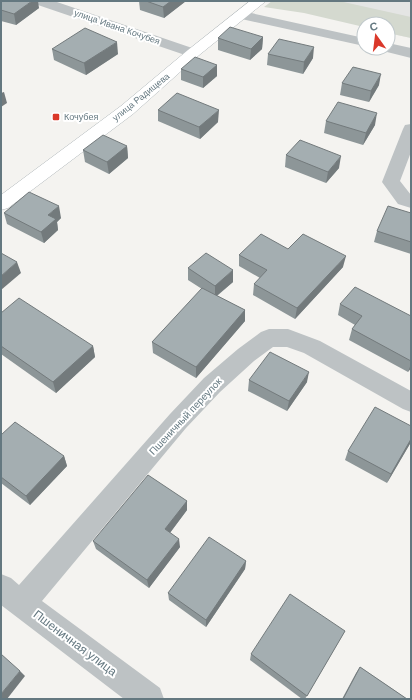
<svg xmlns="http://www.w3.org/2000/svg" width="412" height="700" viewBox="0 0 412 700" font-family="Helvetica,sans-serif">
	<style>
		.built { fill: #e4e5e4 }
		.green { fill: #d4d9cf }
		.lines { fill: none; stroke-linecap: round; stroke-linejoin: round }
		.secondary-casing { stroke: #afb6b9; stroke-width: 1 }
		.street { fill: #bdc2c4; fill-rule: evenodd }
		.secondary { fill: #fff; fill-rule: evenodd }
		.wall { fill: #8d9698 }
		.shaded-wall { fill: #737a7c }
		.building { fill: #a4aeb1; stroke: #737a7c }
		.poi-dot { fill: #da382a; stroke: #fff; stroke-width: 1.5 }
		.labels { text-anchor: middle; stroke-width: 4; stroke-linejoin: round; paint-order: stroke }
		.far-street-label { font-size: 9px; fill: #647880; stroke: #fff }
		.far-poi-label { font-size: 9px; fill: #647880; stroke: #fff; text-anchor: start }
		.street-label { font-size: 10px; fill: #647880; stroke: #fff }
		.near-street-label { font-size: 12px; fill: #647880; stroke: #fff }
	</style>
	<rect width="100%" height="100%" fill="#f4f3f0"/>
	<polygon class="built" points="286,1 411,1 411,38 388,33 388,24 364,24 364,27"/>
	<polygon class="green" points="272,1 339,1 411,17 411,38 388,33 388,24 364,24 364,27 304,13 264,7"/>
	<g class="lines">
		<g class="secondary-casing">
			<polygon id="secondary" points="250,1 266,1 198,56 133,114 8,208 1,210 1,195 121,106 188,50"/>
		</g>
		<g class="street">
			<polygon points="33,1 54,1 198,50 201,53 198,56 193,58 188,56 35,4"/>
			<polygon points="242,11 364,38 364,46 237,18 235,15 237,12"/>
			<polygon points="388,43 411,48 411,58 383,51 380,48 388,48"/>
			<polygon points="411,124 411,152 400,181 411,195 411,208 398,204 382,182 403,129 405,125"/>
			<polygon points="269,329 288,329 320,341 411,391 411,412 403,409 304,353 287,347 273,347 254,361 220,392 186,428 42,601 160,688 164,699 124,699 1,605 1,574 11,578 19,585 170,414 204,378 238,349 261,332"/>
		</g>
		<use href="#secondary" class="secondary"/>
	</g>
	<g class="wall">
		<polygon points="1,1 39,8 16,25 1,21"/>
		<polygon points="139,1 186,1 164,18 140,10"/>
		<polygon points="263,37 262,49 250,60 218,50 218,38"/>
		<polygon points="52,49 118,54 86,75 54,60"/>
		<polygon points="268,54 313,58 303,74 267,65"/>
		<polygon points="217,65 217,76 203,88 181,80 181,69"/>
		<polygon points="342,83 379,85 369,102 340,95"/>
		<polygon points="158,110 218,122 200,139 158,121"/>
		<polygon points="326,121 375,125 363,145 324,133"/>
		<polygon points="127,146 128,158 109,174 85,162 83,150"/>
		<polygon points="286,155 339,168 326,183 285,167"/>
		<polygon points="4,213 61,218 57,222 58,230 44,243 7,224"/>
		<polygon points="411,213 411,254 374,242 377,231"/>
		<polygon points="288,249 343,267 295,319 253,295 254,284 260,278 239,266 239,255"/>
		<polygon points="188,268 233,282 217,296 245,310 245,321 196,378 153,353 152,342 202,289 188,280"/>
		<polygon points="340,304 411,316 411,368 408,372 349,340 352,329 355,325 338,315"/>
		<polygon points="1,313 93,346 95,357 56,393 1,354"/>
		<polygon points="249,380 307,382 287,411 248,391"/>
		<polygon points="1,435 64,456 67,466 30,505 1,483"/>
		<polygon points="411,442 387,483 345,460 348,451"/>
		<polygon points="187,501 187,510 170,533 180,547 149,588 96,549 93,541"/>
		<polygon points="246,561 245,569 206,627 169,600 168,593"/>
		<polygon points="345,631 305,699 302,699 250,660 251,654"/>
		<polygon points="360,667 407,699 342,699 356,673"/>
	</g>
	<g class="shaded-wall">
		<polygon points="32,1 38,1 39,8 16,25 14,14"/>
		<polygon points="171,1 186,1 164,18 163,7"/>
		<polygon points="263,37 262,49 250,60 251,49"/>
		<polygon points="117,42 118,54 86,75 84,63"/>
		<polygon points="314,47 313,58 303,74 304,62"/>
		<polygon points="217,65 217,76 203,88 203,77"/>
		<polygon points="381,74 379,85 369,102 371,91"/>
		<polygon points="4,92 7,103 1,107 1,93"/>
		<polygon points="219,110 218,122 200,139 199,127"/>
		<polygon points="377,113 375,125 363,145 366,133"/>
		<polygon points="127,146 128,158 109,174 107,162"/>
		<polygon points="341,156 339,168 326,183 328,172"/>
		<polygon points="59,206 61,218 57,222 58,230 44,243 41,232 48,215"/>
		<polygon points="346,256 343,267 295,319 297,308"/>
		<polygon points="17,262 21,273 1,290 1,276"/>
		<polygon points="233,270 233,282 215,297 215,286"/>
		<polygon points="245,310 245,321 196,378 196,367"/>
		<polygon points="93,346 95,357 56,393 53,382"/>
		<polygon points="411,364 411,368 408,372"/>
		<polygon points="309,372 307,382 287,411 289,401"/>
		<polygon points="411,439 411,442 387,483 391,474"/>
		<polygon points="64,456 67,466 30,505 26,496"/>
		<polygon points="187,501 187,510 166,538 165,529"/>
		<polygon points="179,539 180,547 149,588 147,580"/>
		<polygon points="246,561 245,569 206,627 206,620"/>
		<polygon points="20,671 25,676 7,699 1,699 1,694"/>
	</g>
	<g class="building">
		<polygon points="1,1 32,1 14,14 1,10"/>
		<polygon points="146,1 171,1 163,7"/>
		<polygon points="230,27 263,37 251,49 218,38"/>
		<polygon points="85,28 117,42 84,63 52,49"/>
		<polygon points="279,39 314,47 304,62 268,54"/>
		<polygon points="195,57 217,65 203,77 181,69"/>
		<polygon points="353,67 381,74 371,91 342,83"/>
		<polygon points="177,93 219,110 199,127 158,110"/>
		<polygon points="338,102 377,113 366,133 326,121"/>
		<polygon points="103,135 127,146 107,162 83,150"/>
		<polygon points="300,140 341,156 328,172 286,155"/>
		<polygon points="29,192 59,206 48,215 56,219 41,232 4,213"/>
		<polygon points="388,206 411,213 411,242 377,231"/>
		<polygon points="261,234 288,249 303,234 346,256 297,308 254,284 267,270 239,255"/>
		<polygon points="1,253 17,262 1,276"/>
		<polygon points="206,253 233,270 215,286 188,268"/>
		<polygon points="355,287 411,316 411,361 352,329 362,316 340,304"/>
		<polygon points="202,288 245,310 196,367 152,342"/>
		<polygon points="19,298 93,346 53,382 1,346 1,313"/>
		<polygon points="270,352 309,372 289,401 249,380"/>
		<polygon points="375,407 411,426 411,439 391,474 348,451"/>
		<polygon points="15,422 64,456 26,496 1,477 1,435"/>
		<polygon points="148,475 187,501 165,529 179,539 147,580 93,541"/>
		<polygon points="209,537 246,561 206,620 168,593"/>
		<polygon points="290,594 345,631 307,696 251,654"/>
		<polygon points="1,654 20,671 1,694"/>
		<polygon points="360,667 407,699 343,699"/>
	</g>
	<rect class="poi-dot" x="52" y="113" width="8" height="8" rx="2"/>
	<g class="labels">
		<g class="far-street-label">
			<text transform="translate(117 27) rotate(19)" y="3">улица Ивана Кочубея</text>
			<text transform="translate(141 97) rotate(-39)" y="3">улица Радищева</text>
		</g>
		<g class="far-poi-label">
			<text x="64" y="120">Кочубея</text>
		</g>
		<g class="street-label">
			<text transform="translate(185 416) rotate(-47)" y="4">Пшеничный переулок</text>
		</g>
		<g class="near-street-label">
			<text transform="translate(75 643) rotate(37)" y="4">Пшеничная улица</text>
		</g>
	</g>
	<rect width="412" height="700" fill="none" stroke="#647880" stroke-width="4"/>
	<g transform="translate(376 36) rotate(346)"><circle r="19" fill="#ffffff" stroke="#c1c9cc"/>
	<path d="M0-3L7 15L0 10L-7 15Z" fill="#da382a"/>
	<text y="-6" font-size="11" font-weight="bold" text-anchor="middle" fill="#647880">С</text>
	</g>
</svg>
